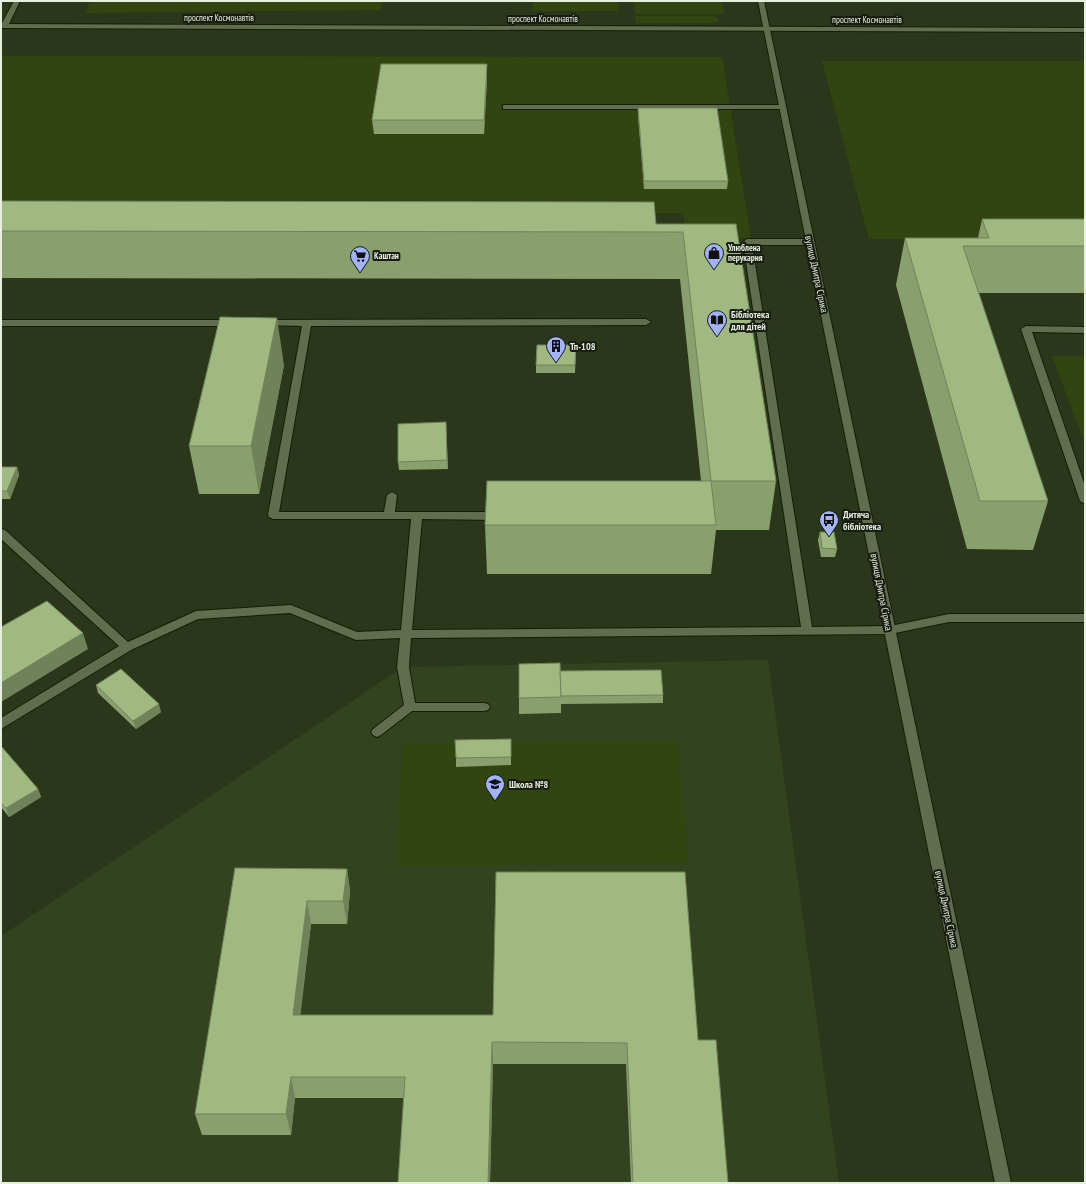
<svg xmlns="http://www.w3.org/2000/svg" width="1086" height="1184" viewBox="0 0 1086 1184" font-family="'PT Sans Narrow',sans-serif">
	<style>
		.built { fill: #33421f }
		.green { fill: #324510 }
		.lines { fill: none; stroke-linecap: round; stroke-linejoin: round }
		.service-casing { stroke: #141e04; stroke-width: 2 }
		.tertiary-casing { stroke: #141e04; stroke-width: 2 }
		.secondary-casing { stroke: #141e04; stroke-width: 2 }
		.service { fill: #606d4f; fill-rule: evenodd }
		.tertiary { fill: #606d4f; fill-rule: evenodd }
		.secondary { fill: #606d4f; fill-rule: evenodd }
		.wall { fill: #8a9f6e }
		.shaded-wall { fill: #70825a }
		.building { fill: #a0b980; stroke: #70825a }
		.labels { text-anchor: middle; stroke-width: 4; stroke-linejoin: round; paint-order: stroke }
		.far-street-label { font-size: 9px; fill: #e7efde; stroke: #171c10 }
		.far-poi-label { font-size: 9px; font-weight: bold; fill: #e7efde; stroke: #171c10; text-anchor: start }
		.street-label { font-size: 10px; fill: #e7efde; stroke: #171c10 }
		.poi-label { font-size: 10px; font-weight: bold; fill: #e7efde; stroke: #171c10; text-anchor: start }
	</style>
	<rect width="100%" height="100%" fill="#2b371b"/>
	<polygon class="built" points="768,660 839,1183 1,1183 1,936 403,667"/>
	<g class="green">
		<polygon points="90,1 383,1 381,10 85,13"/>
		<polygon points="575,1 618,1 619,11 532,11 533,2 575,2"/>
		<polygon points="633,1 722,1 724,14 635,14"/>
		<polygon points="635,16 713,16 719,19 717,22 710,23 636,23"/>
		<polygon points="1,56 722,57 751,238 686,237 683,213 609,213 1,236"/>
		<polygon points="822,61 1085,61 1085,240 869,239"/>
		<polygon points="1052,356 1085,356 1085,444"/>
		<polygon points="677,740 689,863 395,866 403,742"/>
	</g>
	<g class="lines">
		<g class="service-casing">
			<g id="service">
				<polygon points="14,1 20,1 7,28 1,28 1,25"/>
				<polygon points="503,105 782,105 786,107 782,109 503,109"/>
				<polygon points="747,239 811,239 815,242 811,245 752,245 812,627 890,626 949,614 1085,614 1085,622 949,622 890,634 411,638 409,667 415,703 484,703 488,704 490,707 488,710 484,711 412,711 381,735 377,737 373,735 371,732 373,729 404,705 397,667 400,638 356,640 290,613 198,619 131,650 1,729 1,718 119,646 1,539 1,529 5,530 128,642 196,611 291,605 357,632 401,630 411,519 273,519 269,517 268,515 302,326 261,325 259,323 261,321 264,320 646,319 651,322 646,325 311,326 279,512 384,512 387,495 392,492 397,495 395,512 500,512 504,514 505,516 504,518 500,520 422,519 412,630 801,627 743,242"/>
				<polygon points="1,320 232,320 237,323 232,326 1,326"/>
				<polygon points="1026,326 1085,327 1085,333 1032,332 1085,486 1085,504 1080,501 1021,329"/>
			</g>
		</g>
		<g class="tertiary-casing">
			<polygon id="tertiary" points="758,1 764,1 1011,1183 995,1183"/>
		</g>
		<g class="secondary-casing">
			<polygon id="secondary" points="1,24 1085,28 1085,32 1,28"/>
		</g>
		<use href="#service" class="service"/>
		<use href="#tertiary" class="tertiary"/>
		<use href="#secondary" class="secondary"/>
	</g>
	<g class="wall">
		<polygon points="487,79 484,134 374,134 372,120"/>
		<polygon points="638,108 728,181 727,189 644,189 638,116"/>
		<polygon points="1,201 656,224 736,224 776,481 769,530 716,530 711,574 487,574 485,525 701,481 680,279 1,278"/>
		<polygon points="982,219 1085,219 1085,293 979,293 1048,501 1033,550 967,549 896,285 905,238 978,238"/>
		<polygon points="576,345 575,373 536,373 536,365"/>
		<polygon points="284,365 259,494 199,494 189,446"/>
		<polygon points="446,422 448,469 399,470 398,462"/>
		<polygon points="1,467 17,467 19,475 10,499 1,499"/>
		<polygon points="820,532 837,549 835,557 821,557 818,540"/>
		<polygon points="560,671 663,695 663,703 561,704 561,713 519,714 519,698"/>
		<polygon points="96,685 161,712 136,729 98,693"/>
		<polygon points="511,739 511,765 456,767 456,758"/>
		<polygon points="1,746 38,789 41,797 9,817 1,807"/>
		<polygon points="235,868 347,869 350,891 347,924 311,924 300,1015 698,1040 728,1183 631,1183 626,1064 493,1064 490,1183 398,1183 404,1098 295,1098 291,1135 202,1135 195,1114"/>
	</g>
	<g class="shaded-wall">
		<polygon points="487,64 487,79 484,134 484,120"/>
		<polygon points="277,318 284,365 259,494 251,446"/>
		<polygon points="17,467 19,475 10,499 7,491"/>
		<polygon points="83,633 88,649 1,702 1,683"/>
		<polygon points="159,704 161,712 136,729 133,721"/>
		<polygon points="38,789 41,797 9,817 6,808"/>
		<polygon points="347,869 350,891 347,924 343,901"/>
		<polygon points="307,901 311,924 298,1037 293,1015"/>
		<polygon points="492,1042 493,1064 490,1183 488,1183"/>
		<polygon points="291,1077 295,1098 291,1135 286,1114"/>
	</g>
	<g class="building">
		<polygon points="381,64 487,64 484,120 372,120"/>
		<polygon points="638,108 717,108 728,181 644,181"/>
		<polygon points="1,201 654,202 656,224 736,224 776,481 711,481 683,232 1,231"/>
		<polygon points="982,219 1085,219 1085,246 963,246 1048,501 980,501 905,238 989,238"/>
		<polygon points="220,317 277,318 251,446 189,446"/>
		<polygon points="537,345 576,345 575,365 536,365"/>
		<polygon points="446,422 447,460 398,462 398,424"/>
		<polygon points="1,467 17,467 7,491 1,491"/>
		<polygon points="487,481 711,481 716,525 485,525"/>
		<polygon points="820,532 834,532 837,549 822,548"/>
		<polygon points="47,601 83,633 1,683 1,627"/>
		<polygon points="560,663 561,697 519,698 519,664"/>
		<polygon points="121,669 159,704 133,721 96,685"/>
		<polygon points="661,670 663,695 561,696 560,671"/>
		<polygon points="511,739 511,757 456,758 455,740"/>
		<polygon points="1,746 38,789 6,808 1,803"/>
		<polygon points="235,868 347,869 343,901 307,901 293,1015 493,1015 496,872 685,872 698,1040 716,1040 728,1183 633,1183 627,1043 492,1042 488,1183 398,1183 405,1077 291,1077 286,1114 195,1114"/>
	</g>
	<defs>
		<g id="shop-pin" transform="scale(1)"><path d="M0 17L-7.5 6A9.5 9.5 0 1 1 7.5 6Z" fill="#a3b2fd" stroke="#171c10"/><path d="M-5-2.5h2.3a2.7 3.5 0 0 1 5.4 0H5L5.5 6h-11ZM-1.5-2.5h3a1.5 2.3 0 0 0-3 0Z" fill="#111"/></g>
		<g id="supermarket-pin" transform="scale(1)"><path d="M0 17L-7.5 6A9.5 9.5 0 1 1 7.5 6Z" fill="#a3b2fd" stroke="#171c10"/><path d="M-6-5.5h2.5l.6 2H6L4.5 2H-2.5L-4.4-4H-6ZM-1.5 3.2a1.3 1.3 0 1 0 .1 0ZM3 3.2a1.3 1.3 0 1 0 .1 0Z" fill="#111"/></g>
		<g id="library-pin" transform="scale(1)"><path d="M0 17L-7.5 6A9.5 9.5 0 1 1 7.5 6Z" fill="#a3b2fd" stroke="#171c10"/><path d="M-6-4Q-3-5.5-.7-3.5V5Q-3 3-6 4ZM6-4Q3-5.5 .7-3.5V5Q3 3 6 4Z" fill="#111"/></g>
		<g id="building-pin" transform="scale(1)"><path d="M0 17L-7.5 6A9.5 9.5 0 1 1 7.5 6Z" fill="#a3b2fd" stroke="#171c10"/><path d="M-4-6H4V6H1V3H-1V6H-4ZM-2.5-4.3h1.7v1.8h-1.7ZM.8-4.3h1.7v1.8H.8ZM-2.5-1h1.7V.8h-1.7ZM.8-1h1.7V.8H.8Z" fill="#111"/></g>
		<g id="bus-pin" transform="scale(1)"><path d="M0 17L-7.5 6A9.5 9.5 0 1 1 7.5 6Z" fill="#a3b2fd" stroke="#171c10"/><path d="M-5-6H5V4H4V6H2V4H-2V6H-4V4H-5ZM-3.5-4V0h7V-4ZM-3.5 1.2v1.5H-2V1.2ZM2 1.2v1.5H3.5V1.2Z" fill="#111"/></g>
		<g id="school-pin" transform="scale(1)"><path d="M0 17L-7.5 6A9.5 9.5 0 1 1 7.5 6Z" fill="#a3b2fd" stroke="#171c10"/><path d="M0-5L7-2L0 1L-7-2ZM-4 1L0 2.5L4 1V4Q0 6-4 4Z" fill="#111"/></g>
	</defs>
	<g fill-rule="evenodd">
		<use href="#shop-pin" x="714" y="253"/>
		<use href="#supermarket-pin" x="360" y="256"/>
		<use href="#library-pin" x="717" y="320"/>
		<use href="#building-pin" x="556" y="346"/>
		<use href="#bus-pin" x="829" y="520"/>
		<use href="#school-pin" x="495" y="784"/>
	</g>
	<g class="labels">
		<g class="far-street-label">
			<text x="219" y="21">проспект Космонавтів</text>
			<text x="543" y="22">проспект Космонавтів</text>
			<text x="867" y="23">проспект Космонавтів</text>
		</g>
		<g class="far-poi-label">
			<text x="728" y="251">Улюблена<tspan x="728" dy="10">перукарня</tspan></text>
			<text x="374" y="259">Каштан</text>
		</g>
		<g class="street-label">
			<text transform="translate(817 274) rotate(78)" y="4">вулиця Дмитра Сірика</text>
			<text transform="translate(882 592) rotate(79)" y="4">вулиця Дмитра Сірика</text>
			<text transform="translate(947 909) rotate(78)" y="4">вулиця Дмитра Сірика</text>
		</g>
		<g class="poi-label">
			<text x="731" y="318">Бібліотека<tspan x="731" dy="12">для дітей</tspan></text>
			<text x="570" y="350">Тп-108</text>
			<text x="843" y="518">Дитяча<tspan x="843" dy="12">бібліотека</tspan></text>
			<text x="509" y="788">Школа №8</text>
		</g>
	</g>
	<rect width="1086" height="1184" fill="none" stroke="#e7efde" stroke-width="4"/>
</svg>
